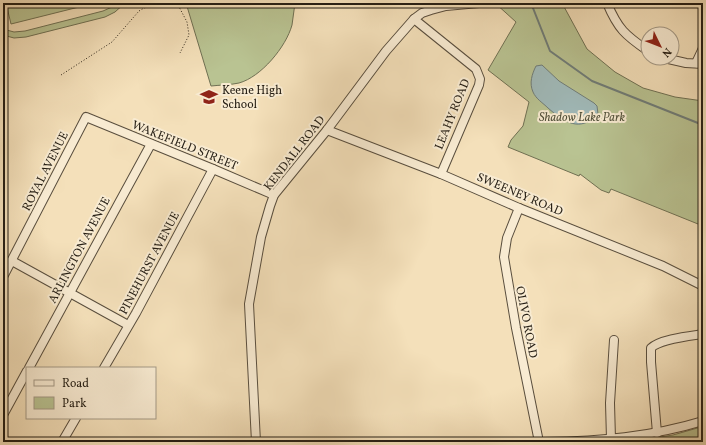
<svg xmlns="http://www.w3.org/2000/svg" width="706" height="445" viewBox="0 0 706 445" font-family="Vollkorn,serif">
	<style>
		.green { fill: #b9c392; stroke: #6f7053 }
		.water { fill: #a0baba; stroke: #6f7c78 }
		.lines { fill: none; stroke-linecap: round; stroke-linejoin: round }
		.stream { stroke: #6f7c78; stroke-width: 2 }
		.minor-casing { stroke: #594e3e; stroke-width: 10 }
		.path { stroke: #251e14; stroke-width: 1; stroke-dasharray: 1 2; stroke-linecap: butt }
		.minor { stroke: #f8ebd2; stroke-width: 8 }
		.labels { text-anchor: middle; stroke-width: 4; stroke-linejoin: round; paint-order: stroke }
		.poi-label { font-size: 12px; fill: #251e14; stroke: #f8ebd2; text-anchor: start }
		.street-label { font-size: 12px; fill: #251e14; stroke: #f8ebd2 }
		.park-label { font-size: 12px; font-style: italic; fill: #51503a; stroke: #f8ebd2 }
	</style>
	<rect width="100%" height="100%" fill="#f4e0ba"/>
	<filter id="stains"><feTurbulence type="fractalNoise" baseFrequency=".005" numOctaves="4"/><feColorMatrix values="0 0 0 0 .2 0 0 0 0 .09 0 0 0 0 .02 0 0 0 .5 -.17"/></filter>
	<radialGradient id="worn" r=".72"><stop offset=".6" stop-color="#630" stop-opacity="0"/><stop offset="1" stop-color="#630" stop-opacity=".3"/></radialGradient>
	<g class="green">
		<polygon points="6,3 95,3 11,24"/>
		<polygon points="118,3 125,3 115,12 105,17 26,37 14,38 3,35 3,29 14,32 25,31 103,11 112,7"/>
		<path d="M186,3H295C294,10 293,18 292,25C286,47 261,77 239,83C230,85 220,85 211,86Z"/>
		<polygon points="495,3 562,3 587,49 615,72 643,88 675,97 703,101 703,226 611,189 609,193 601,190 580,174 579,176 508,147 511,140 523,126 529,102 488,70 516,22"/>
		<polygon points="701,427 703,427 703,442 627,442 673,435"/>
	</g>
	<path class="water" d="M542,65L559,81L594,103L597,106L598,114C580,133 564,122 548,108C543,103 536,99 533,92C529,83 532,74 536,66Z"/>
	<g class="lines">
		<polyline class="stream" points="531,3 550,51 592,81 703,125"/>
		<g class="minor-casing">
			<g id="minor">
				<path d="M607,3C618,29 625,35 648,51"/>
				<polyline points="414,19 476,69 480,79 479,85 441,174"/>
				<polyline points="664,58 686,63 703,64"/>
				<polyline points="696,63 703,48"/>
				<polyline points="327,130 441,174 519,208 663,266 701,285"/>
				<polyline points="519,208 507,238 504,257 516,328 539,442"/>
				<polyline points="12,261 128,325"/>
				<polyline points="3,277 86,117 213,169 274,195"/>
				<polyline points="29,368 151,144"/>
				<polyline points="104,368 136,313 213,169"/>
				<polyline points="3,415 27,371"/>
				<path d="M657,433L651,362V348C660,339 690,336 703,334"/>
				<polyline points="611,439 610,403 614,340"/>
				<polyline points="62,442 76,418"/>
				<polyline points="256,442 249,304 261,237 270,206 274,195 327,130 386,51 414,19 422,13 431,10 446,6 479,3"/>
				<path d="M545,442C599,441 651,437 703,421"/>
			</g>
		</g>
		<g class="path">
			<polyline points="177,3 187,22 189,35 180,53"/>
			<polyline points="61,75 112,42 139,11 144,8 163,3"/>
		</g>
		<use href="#minor" class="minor"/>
	</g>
	<defs>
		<g id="school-bare" transform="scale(1.38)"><path d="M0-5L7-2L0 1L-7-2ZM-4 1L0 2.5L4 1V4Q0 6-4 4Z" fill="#8f2418" stroke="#f8ebd2" stroke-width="2.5" paint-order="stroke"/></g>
	</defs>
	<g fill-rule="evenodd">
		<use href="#school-bare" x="209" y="97"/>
	</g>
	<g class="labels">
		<g class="poi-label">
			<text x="222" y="94">Keene High<tspan x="222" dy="14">School</tspan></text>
		</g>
		<g class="street-label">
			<text transform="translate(452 114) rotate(-68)" y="4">LEAHY ROAD</text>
			<text transform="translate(185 145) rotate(22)" y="4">WAKEFIELD STREET</text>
			<text transform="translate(294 153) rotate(-52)" y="4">KENDALL ROAD</text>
			<text transform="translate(45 171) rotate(-63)" y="4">ROYAL AVENUE</text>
			<text transform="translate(520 194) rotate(23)" y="4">SWEENEY ROAD</text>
			<text transform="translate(79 250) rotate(-62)" y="4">ARLINGTON AVENUE</text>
			<text transform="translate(149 263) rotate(-62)" y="4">PINEHURST AVENUE</text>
			<text transform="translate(527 322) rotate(79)" y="4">OLIVO ROAD</text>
		</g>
		<g class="park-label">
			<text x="582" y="121">Shadow Lake Park</text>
		</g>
	</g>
	<rect width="706" height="445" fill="none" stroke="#f4e0ba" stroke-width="16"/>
	<rect x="4" y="4" width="698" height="437" fill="none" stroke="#251e14" stroke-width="2"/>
	<rect x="8" y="8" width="690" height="429" fill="none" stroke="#251e14"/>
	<rect x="26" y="367" width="130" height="52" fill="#f8ebd2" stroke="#a49986"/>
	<rect x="34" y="380" width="20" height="6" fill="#f8ebd2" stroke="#a49986"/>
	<text x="62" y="387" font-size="12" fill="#251e14">Road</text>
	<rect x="34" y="397" width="20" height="12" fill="#b9c392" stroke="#a49986"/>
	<text x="62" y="407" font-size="12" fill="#251e14">Park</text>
	<g transform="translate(660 46) rotate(133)"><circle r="19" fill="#f8ebd2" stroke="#a49986"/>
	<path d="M0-3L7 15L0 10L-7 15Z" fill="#8f2418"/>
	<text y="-6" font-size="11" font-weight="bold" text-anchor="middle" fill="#251e14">N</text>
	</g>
	<rect width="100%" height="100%" filter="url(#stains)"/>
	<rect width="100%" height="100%" fill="url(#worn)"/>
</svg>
